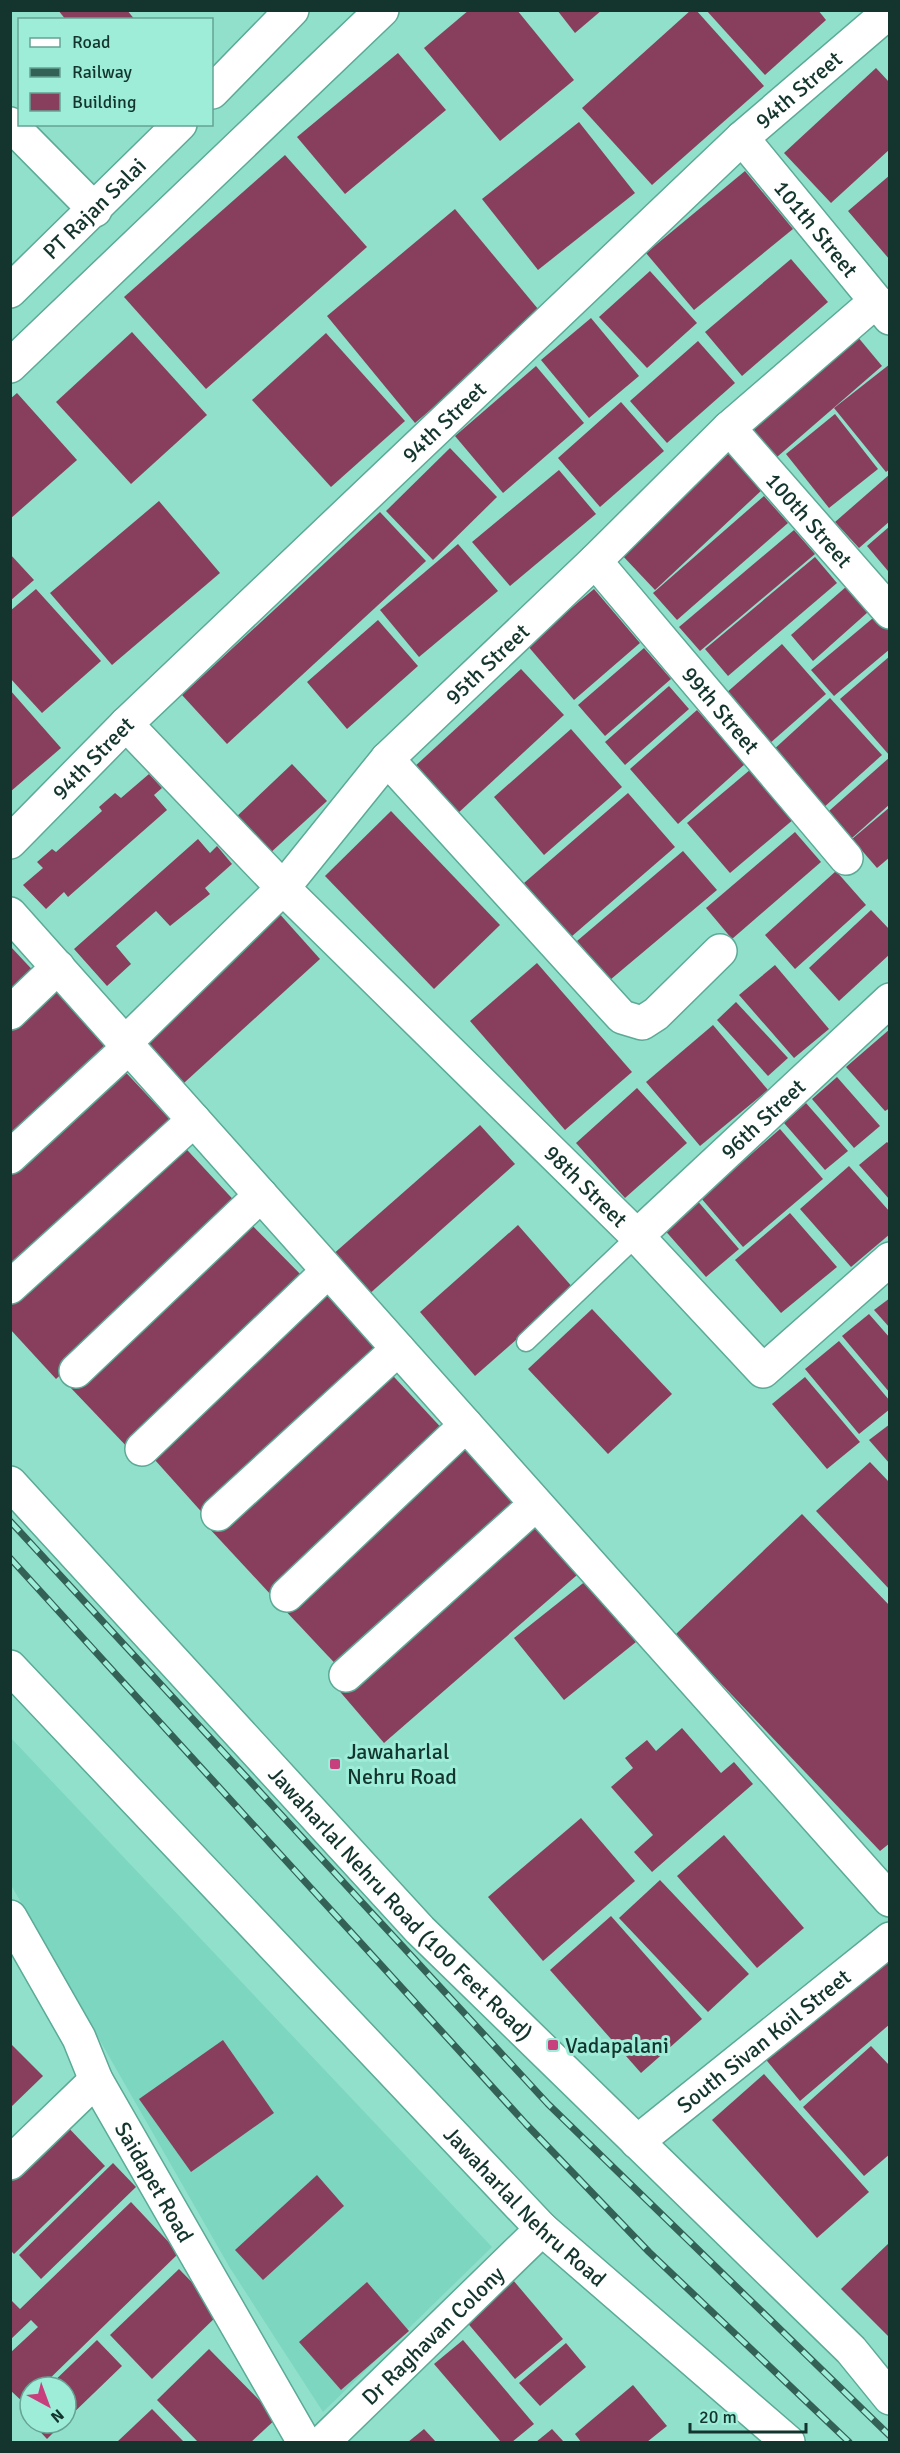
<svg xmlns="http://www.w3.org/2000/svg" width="900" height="2453" viewBox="0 0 900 2453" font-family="Signika,sans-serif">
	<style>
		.built { fill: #7cd6c0 }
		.building { fill: #883f5d }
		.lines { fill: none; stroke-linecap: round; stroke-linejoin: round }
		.service-casing { stroke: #5baa97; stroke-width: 21 }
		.minor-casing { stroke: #5baa97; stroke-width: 36 }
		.tertiary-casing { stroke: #5baa97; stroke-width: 36 }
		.secondary-casing { stroke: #5baa97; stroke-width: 36 }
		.primary-casing { stroke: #5baa97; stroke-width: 36 }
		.service { stroke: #fff; stroke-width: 18 }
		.minor { stroke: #fff; stroke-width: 33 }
		.tertiary { stroke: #fff; stroke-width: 33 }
		.secondary { stroke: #fff; stroke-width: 33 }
		.primary { stroke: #fff; stroke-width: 33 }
		.rail-casing { stroke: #336156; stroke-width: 7 }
		.rail { stroke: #9eedd9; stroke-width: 4.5; stroke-dasharray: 14; stroke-linecap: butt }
		.poi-dot { fill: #c73f7d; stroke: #9eedd9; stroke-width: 2 }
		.labels { text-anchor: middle; stroke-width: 6; stroke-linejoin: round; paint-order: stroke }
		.street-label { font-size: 22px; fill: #13352d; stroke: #9eedd9 }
		.poi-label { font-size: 22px; fill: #13352d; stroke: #9eedd9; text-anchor: start }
	</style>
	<rect width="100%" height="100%" fill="#91e0cc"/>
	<polygon class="built" points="10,1737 492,2247 323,2412 230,2268 11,1885"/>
	<g class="building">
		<polygon points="58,10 127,10 135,20 66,20"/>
		<polygon points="469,10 517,10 574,80 500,141 424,48"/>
		<polygon points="557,10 602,10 575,33"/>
		<polygon points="691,10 696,10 764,86 652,185 582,108"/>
		<polygon points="706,10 818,10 826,20 765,75"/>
		<polygon points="398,53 446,110 345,194 297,137"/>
		<polygon points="876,68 890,83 890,149 831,203 784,153"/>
		<polygon points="579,122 635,193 538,270 482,199"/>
		<polygon points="285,155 367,247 206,389 124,297"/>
		<polygon points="745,171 793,229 694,310 646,253"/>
		<polygon points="890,175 890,260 848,211"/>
		<polygon points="455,209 543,315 415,423 327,316"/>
		<polygon points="791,259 828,302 742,376 705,332"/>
		<polygon points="650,271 697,323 647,368 599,317"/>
		<polygon points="591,318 639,376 589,418 541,360"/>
		<polygon points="132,332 207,415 131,484 56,402"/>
		<polygon points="326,333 405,421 331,487 252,400"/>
		<polygon points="857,336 882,366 777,457 751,428"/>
		<polygon points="698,341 735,383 667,443 630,401"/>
		<polygon points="890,364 890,469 886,472 834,408"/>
		<polygon points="536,366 584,423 503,493 455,436"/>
		<polygon points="17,393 77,460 10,519 10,399"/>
		<polygon points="621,402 664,451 600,507 558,458"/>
		<polygon points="835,414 878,469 829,508 786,454"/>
		<polygon points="450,448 497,497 433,560 386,511"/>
		<polygon points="729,453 763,489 655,590 621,554"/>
		<polygon points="559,470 596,514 510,586 472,542"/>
		<polygon points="890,474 890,521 859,548 835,522"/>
		<polygon points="764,496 788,523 677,620 653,593"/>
		<polygon points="159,501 220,573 112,665 50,593"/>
		<polygon points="380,512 426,561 227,744 182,695"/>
		<polygon points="890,526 890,570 888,571 867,546"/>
		<polygon points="794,530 815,554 700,651 679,627"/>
		<polygon points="458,544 498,591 419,657 380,610"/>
		<polygon points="10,554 34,580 10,601"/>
		<polygon points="815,557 837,583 728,676 705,649"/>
		<polygon points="855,579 877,604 813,661 791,635"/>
		<polygon points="36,589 101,661 42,713 10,678 10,611"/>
		<polygon points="594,589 640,643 574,700 527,645"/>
		<polygon points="879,613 890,625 890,649 834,696 811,670"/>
		<polygon points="378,620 418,666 347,729 307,682"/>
		<polygon points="782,644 826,694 769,744 725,694"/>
		<polygon points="644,648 671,679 605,736 578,705"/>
		<polygon points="890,656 890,756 840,699"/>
		<polygon points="521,669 564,715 456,815 413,768"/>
		<polygon points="669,686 689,709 625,765 605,742"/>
		<polygon points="10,690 61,748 10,792"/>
		<polygon points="830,698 882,755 822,809 771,752"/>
		<polygon points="697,710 745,764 678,824 630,769"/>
		<polygon points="571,729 622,787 544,855 494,797"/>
		<polygon points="890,757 890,804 852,838 829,811"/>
		<polygon points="292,764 327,801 268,855 234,819"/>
		<polygon points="751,769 794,819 730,873 687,823"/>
		<polygon points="149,774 162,788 154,795 167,810 68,897 64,892 46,909 23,885 43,868 37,862 52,849 56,852 102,811 99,807 115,793 121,798"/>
		<polygon points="628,793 675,847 571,937 524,883"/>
		<polygon points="890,807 890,857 877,868 852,839"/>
		<polygon points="391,811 500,925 434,989 325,876"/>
		<polygon points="795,832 821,862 732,939 706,908"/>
		<polygon points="198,839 210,853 217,846 232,864 205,888 210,894 170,926 156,911 116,946 131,964 107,986 74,949"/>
		<polygon points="683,851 717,890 610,980 577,941"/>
		<polygon points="836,871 866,905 795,969 765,935"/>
		<polygon points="871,910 890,930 890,954 839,1001 809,968"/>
		<polygon points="277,911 320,959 173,1093 129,1046"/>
		<polygon points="10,946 40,978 10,1006"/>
		<polygon points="537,963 632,1072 565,1130 470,1021"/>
		<polygon points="775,965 829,1029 794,1058 739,995"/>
		<polygon points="50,981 114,1050 10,1147 10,1019"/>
		<polygon points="736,1002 788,1058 768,1076 717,1020"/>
		<polygon points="713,1025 768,1090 700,1146 646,1082"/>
		<polygon points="890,1029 890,1108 885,1111 846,1067"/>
		<polygon points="117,1063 177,1127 10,1283 10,1163"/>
		<polygon points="837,1077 880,1126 854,1148 812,1099"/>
		<polygon points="637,1088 687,1143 625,1198 576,1143"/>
		<polygon points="806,1103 848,1151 825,1170 784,1123"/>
		<polygon points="480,1125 515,1164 367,1296 331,1256"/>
		<polygon points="780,1129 823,1179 743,1247 701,1198"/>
		<polygon points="177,1139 241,1208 56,1379 10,1329 10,1293"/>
		<polygon points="887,1142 890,1145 890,1200 859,1165"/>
		<polygon points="849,1166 890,1212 890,1234 851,1267 800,1209"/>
		<polygon points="695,1198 739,1249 706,1277 662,1227"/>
		<polygon points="790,1213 837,1267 781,1313 735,1260"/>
		<polygon points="245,1218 308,1282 131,1451 69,1386"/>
		<polygon points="518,1225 574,1289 475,1376 420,1312"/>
		<polygon points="323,1291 384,1358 207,1518 146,1450"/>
		<polygon points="890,1298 890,1328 874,1310"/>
		<polygon points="592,1309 672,1394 608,1454 528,1369"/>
		<polygon points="869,1314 890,1338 890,1393 842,1336"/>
		<polygon points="839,1341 890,1401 890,1409 859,1434 805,1369"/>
		<polygon points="383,1365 447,1434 272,1596 208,1527"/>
		<polygon points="805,1377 860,1442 827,1469 772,1404"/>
		<polygon points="890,1424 890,1464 869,1440"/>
		<polygon points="459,1442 520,1507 344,1673 282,1607"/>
		<polygon points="870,1462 890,1483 890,1590 816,1511"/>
		<polygon points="537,1514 584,1569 384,1743 336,1687"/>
		<polygon points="802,1514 890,1606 890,1843 880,1851 675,1635"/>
		<polygon points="587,1580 636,1642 564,1700 514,1638"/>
		<polygon points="682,1728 721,1773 734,1762 753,1784 652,1872 634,1852 653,1835 611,1787 633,1768 625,1758 647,1740 656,1751"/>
		<polygon points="581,1818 635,1881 543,1961 488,1897"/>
		<polygon points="724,1835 804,1928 757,1968 677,1876"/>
		<polygon points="660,1880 749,1974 708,2012 619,1918"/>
		<polygon points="611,1916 702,2019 641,2073 550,1970"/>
		<polygon points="890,1949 890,2024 800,2101 763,2056"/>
		<polygon points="223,2040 274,2113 191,2172 139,2099"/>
		<polygon points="10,2043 43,2076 10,2108"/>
		<polygon points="871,2046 890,2066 890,2154 864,2176 803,2107"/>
		<polygon points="764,2074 869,2192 817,2238 712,2120"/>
		<polygon points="63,2122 105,2166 14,2254 10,2250 10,2173"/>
		<polygon points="113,2163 136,2187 41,2279 19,2255"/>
		<polygon points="317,2175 344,2206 263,2280 235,2250"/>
		<polygon points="131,2202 179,2253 41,2387 30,2387 30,2397 24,2403 10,2390 10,2353 38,2327 31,2320 10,2340 10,2299 20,2309"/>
		<polygon points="890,2242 890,2338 841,2289"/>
		<polygon points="179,2269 221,2312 152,2379 110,2335"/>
		<polygon points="513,2280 563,2339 515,2379 465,2320"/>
		<polygon points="367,2282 409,2331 341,2390 299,2342"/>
		<polygon points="97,2340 122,2366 66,2420 66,2387 48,2387"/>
		<polygon points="463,2340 534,2424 512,2442 501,2442 434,2364"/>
		<polygon points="566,2343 586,2367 540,2406 519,2383"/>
		<polygon points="209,2349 277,2418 251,2442 198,2442 157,2400"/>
		<polygon points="633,2385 667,2426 647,2442 581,2442 575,2434"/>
		<polygon points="152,2409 184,2442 117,2442"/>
		<polygon points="32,2423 63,2423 47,2439"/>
		<polygon points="424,2429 436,2442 408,2442"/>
		<polygon points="552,2429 564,2442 536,2442"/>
	</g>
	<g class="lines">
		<g class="service-casing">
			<polyline id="service" points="526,1342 637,1236"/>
		</g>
		<g class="minor-casing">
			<g id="minor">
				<path id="s1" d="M742,138L890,318"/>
				<path id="s2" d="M729,428L890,612"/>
				<path id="s3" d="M595,561L846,858"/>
				<path id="s4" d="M126,724L283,888L637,1236L763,1371L890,1259"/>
				<polyline points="387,759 622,1017 642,1023 656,1014 720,951"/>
				<path id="s5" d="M10,842L126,724L742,138L890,11"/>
				<polyline points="10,914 890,1900"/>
				<polyline points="10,1013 58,967"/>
				<path id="s6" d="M125,1043L283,888L387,759L595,561L729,428L876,301"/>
				<polyline points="10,1157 129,1047"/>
				<path id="s7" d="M637,1236L890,1000"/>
				<polyline points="10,1287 194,1120"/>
				<polyline points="76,1371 261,1195"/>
				<polyline points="142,1449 328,1271"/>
				<polyline points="218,1514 398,1349"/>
				<polyline points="287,1595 466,1425"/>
				<polyline points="346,1675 536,1504"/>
				<path id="s8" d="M10,1917L79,2038L96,2080L304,2442"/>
				<path id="s9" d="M637,2142L890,1939"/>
				<polyline points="10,2163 96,2080"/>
				<path id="s10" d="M323,2442L542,2229"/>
			</g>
		</g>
		<g class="tertiary-casing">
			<polyline id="tertiary" points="10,124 95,210"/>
		</g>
		<g class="secondary-casing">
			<g id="secondary">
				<polyline points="212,92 292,10"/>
				<path id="s11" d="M10,291L180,124"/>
				<polyline points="10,366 382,10"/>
			</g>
		</g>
		<g class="primary-casing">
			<g id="primary">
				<path id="s12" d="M10,1483L420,1930L851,2350L890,2398"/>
				<path id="s13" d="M10,1667L542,2229L788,2442"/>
			</g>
		</g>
		<use href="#service" class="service"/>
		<use href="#minor" class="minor"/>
		<use href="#tertiary" class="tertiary"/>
		<use href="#secondary" class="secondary"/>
		<use href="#primary" class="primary"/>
		<g class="rail-casing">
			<g id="rail">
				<polyline points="10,1521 548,2104 890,2436"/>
				<polyline points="10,1558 526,2124 649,2252 849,2442"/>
			</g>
		</g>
		<use href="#rail" class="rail"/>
	</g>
	<g class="poi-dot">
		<rect x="329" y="1758" width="12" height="12" rx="3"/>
		<rect x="547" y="2039" width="12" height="12" rx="3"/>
	</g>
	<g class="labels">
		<g class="street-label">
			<text dy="8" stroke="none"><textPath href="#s5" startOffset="1090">94th Street</textPath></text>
			<text dy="8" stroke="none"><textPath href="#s11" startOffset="118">PT Rajan Salai</textPath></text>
			<text dy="8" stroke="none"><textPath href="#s1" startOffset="117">101th Street</textPath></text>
			<text dy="8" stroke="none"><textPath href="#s5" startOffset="604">94th Street</textPath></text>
			<text dy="8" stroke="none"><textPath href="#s2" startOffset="122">100th Street</textPath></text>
			<text dy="8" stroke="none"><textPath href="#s6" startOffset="525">95th Street</textPath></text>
			<text dy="8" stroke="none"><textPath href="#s3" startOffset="195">99th Street</textPath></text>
			<text dy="8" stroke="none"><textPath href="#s5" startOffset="118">94th Street</textPath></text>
			<text dy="8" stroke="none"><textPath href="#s7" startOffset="172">96th Street</textPath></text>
			<text dy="8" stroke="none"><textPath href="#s4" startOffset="652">98th Street</textPath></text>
			<text dy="8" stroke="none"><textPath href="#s12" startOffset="574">Jawaharlal Nehru Road (100 Feet Road)</textPath></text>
			<text dy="8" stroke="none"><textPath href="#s9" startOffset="162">South Sivan Koil Street</textPath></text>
			<text dy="8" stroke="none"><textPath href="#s8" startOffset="302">Saidapet Road</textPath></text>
			<text dy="8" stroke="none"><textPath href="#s13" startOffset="746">Jawaharlal Nehru Road</textPath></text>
			<text dy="8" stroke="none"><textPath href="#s10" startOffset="153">Dr Raghavan Colony</textPath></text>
		</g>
		<g class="poi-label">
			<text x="347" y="1759">Jawaharlal<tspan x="347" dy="25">Nehru Road</tspan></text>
			<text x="565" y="2053">Vadapalani</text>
		</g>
	</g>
	<rect width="900" height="2453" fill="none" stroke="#13352d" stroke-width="24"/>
	<rect x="18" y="18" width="195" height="108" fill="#9eedd9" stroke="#66a394" stroke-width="1.5"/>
	<rect x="30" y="38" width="30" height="9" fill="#ffffff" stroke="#66a394" stroke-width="1.5"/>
	<text x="72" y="48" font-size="18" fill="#13352d">Road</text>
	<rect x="30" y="68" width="30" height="9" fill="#336156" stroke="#66a394" stroke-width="1.5"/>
	<text x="72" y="78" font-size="18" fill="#13352d">Railway</text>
	<rect x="30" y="93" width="30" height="18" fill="#883f5d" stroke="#66a394" stroke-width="1.5"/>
	<text x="72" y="108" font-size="18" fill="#13352d">Building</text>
	<g transform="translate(48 2405) rotate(139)"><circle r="28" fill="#9eedd9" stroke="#66a394" stroke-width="1.5"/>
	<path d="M0-4.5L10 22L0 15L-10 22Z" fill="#c73f7d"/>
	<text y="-9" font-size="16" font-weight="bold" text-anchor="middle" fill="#13352d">N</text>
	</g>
	<path d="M690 2423v9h116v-9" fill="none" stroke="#13352d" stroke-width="3"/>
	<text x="699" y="2423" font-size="18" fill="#13352d" stroke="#9eedd9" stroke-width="4.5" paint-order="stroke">20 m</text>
</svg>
